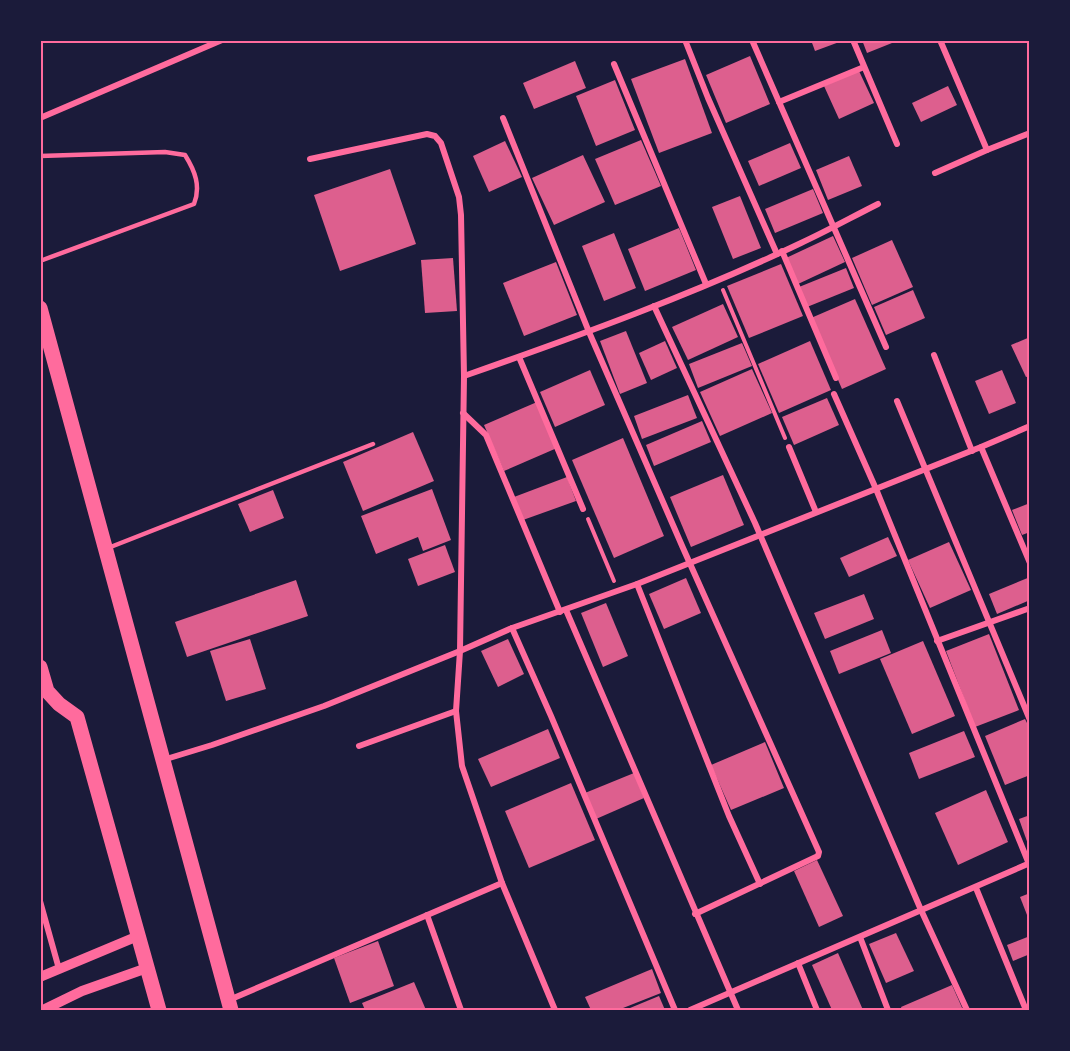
<svg xmlns="http://www.w3.org/2000/svg" width="1070" height="1051" viewBox="0 0 1070 1051" font-family="Overpass,sans-serif">
	<style>
		.building { fill: #dd5f8e }
		.lines { fill: none; stroke-linecap: round; stroke-linejoin: round }
		.path { stroke: #ff6b9d; stroke-width: 4 }
		.service { stroke: #ff6b9d; stroke-width: 4.5 }
		.minor { stroke: #ff6b9d; stroke-width: 6 }
		.tertiary { stroke: #ff6b9d; stroke-width: 10 }
		.primary { stroke: #ff6b9d; stroke-width: 15 }
		.neatline { fill: none; stroke: #ff6b9d; stroke-width: 2 }
	</style>
	<rect width="100%" height="100%" fill="#1b1b3a"/>
	<g class="building">
		<polygon points="811,40 842,40 842,41 815,51"/>
		<polygon points="862,40 897,40 897,41 867,53"/>
		<polygon points="750,56 770,104 726,123 706,75"/>
		<polygon points="685,59 712,133 659,153 631,79"/>
		<polygon points="575,61 586,88 534,109 523,83"/>
		<polygon points="859,71 874,103 839,119 824,86"/>
		<polygon points="615,80 635,130 596,146 576,96"/>
		<polygon points="948,86 957,105 921,122 912,103"/>
		<polygon points="641,140 661,186 615,205 595,159"/>
		<polygon points="505,141 522,177 489,192 473,156"/>
		<polygon points="790,143 801,168 759,186 748,161"/>
		<polygon points="583,155 605,202 554,225 532,178"/>
		<polygon points="849,156 862,186 828,200 816,170"/>
		<polygon points="390,169 416,244 340,271 314,195"/>
		<polygon points="813,189 823,213 775,233 765,209"/>
		<polygon points="740,196 761,248 733,259 712,207"/>
		<polygon points="679,228 696,270 645,291 628,249"/>
		<polygon points="614,233 636,288 604,301 582,246"/>
		<polygon points="833,236 845,262 798,284 786,258"/>
		<polygon points="892,240 913,287 872,305 852,258"/>
		<polygon points="453,258 457,311 425,313 421,260"/>
		<polygon points="556,262 577,315 524,336 503,283"/>
		<polygon points="781,264 803,316 749,338 727,286"/>
		<polygon points="846,268 854,288 807,307 799,287"/>
		<polygon points="913,290 925,318 886,335 874,307"/>
		<polygon points="855,299 886,369 842,389 811,318"/>
		<polygon points="723,304 738,337 688,360 672,327"/>
		<polygon points="626,331 647,383 620,394 600,341"/>
		<polygon points="1030,337 1030,376 1026,377 1011,345"/>
		<polygon points="665,341 677,368 651,380 639,353"/>
		<polygon points="810,341 831,390 779,413 758,364"/>
		<polygon points="742,343 752,366 698,388 689,364"/>
		<polygon points="752,369 772,413 720,436 700,392"/>
		<polygon points="590,370 605,405 555,427 540,392"/>
		<polygon points="1002,370 1016,403 989,414 975,381"/>
		<polygon points="688,395 697,418 642,439 634,416"/>
		<polygon points="827,398 839,425 794,445 782,417"/>
		<polygon points="537,402 557,448 504,471 484,425"/>
		<polygon points="702,421 711,442 654,466 646,445"/>
		<polygon points="413,432 434,481 363,511 343,462"/>
		<polygon points="623,438 664,536 614,558 572,460"/>
		<polygon points="723,475 744,525 691,547 670,497"/>
		<polygon points="567,477 576,501 523,520 514,497"/>
		<polygon points="432,489 451,540 423,551 418,537 376,554 361,516"/>
		<polygon points="273,490 284,518 250,532 238,504"/>
		<polygon points="1030,503 1030,532 1022,535 1012,510"/>
		<polygon points="888,537 897,556 849,577 840,558"/>
		<polygon points="949,542 971,590 930,608 908,560"/>
		<polygon points="445,545 455,572 418,586 408,559"/>
		<polygon points="1030,577 1030,600 997,614 989,594"/>
		<polygon points="686,578 701,613 664,629 649,594"/>
		<polygon points="296,580 308,616 187,657 175,622"/>
		<polygon points="864,594 874,619 825,639 814,613"/>
		<polygon points="606,603 628,656 603,667 581,613"/>
		<polygon points="882,630 891,653 839,674 830,651"/>
		<polygon points="989,634 1019,710 975,727 946,651"/>
		<polygon points="250,639 266,689 226,701 210,651"/>
		<polygon points="508,639 524,674 498,687 481,651"/>
		<polygon points="923,641 955,716 912,734 880,659"/>
		<polygon points="1025,719 1030,729 1030,775 1005,785 985,736"/>
		<polygon points="548,729 560,758 491,787 478,759"/>
		<polygon points="964,731 975,757 919,779 909,753"/>
		<polygon points="765,742 784,788 731,810 711,765"/>
		<polygon points="634,773 644,798 596,819 585,793"/>
		<polygon points="571,783 595,840 529,868 505,811"/>
		<polygon points="986,790 1008,842 958,865 935,813"/>
		<polygon points="1030,815 1030,847 1029,847 1019,819"/>
		<polygon points="817,860 843,916 819,927 794,871"/>
		<polygon points="1030,893 1030,920 1029,920 1020,897"/>
		<polygon points="896,933 914,971 886,983 869,944"/>
		<polygon points="1030,936 1030,954 1013,961 1007,945"/>
		<polygon points="378,941 394,986 350,1003 334,958"/>
		<polygon points="838,953 863,1010 832,1010 812,965"/>
		<polygon points="652,969 661,993 618,1010 591,1010 585,997"/>
		<polygon points="414,982 426,1010 365,1010 362,1003"/>
		<polygon points="952,985 963,1010 902,1010 901,1007"/>
		<polygon points="659,996 665,1010 631,1010 630,1008"/>
	</g>
	<g class="lines">
		<g class="path">
			<polyline points="723,290 785,438"/>
			<polyline points="588,519 614,581"/>
		</g>
		<g class="service">
			<path d="M40,156L165,152L185,155C195,171 201,186 194,204L40,261"/>
			<polyline points="108,548 373,444"/>
		</g>
		<g class="minor">
			<polyline points="685,40 708,98 777,254"/>
			<polyline points="752,40 886,347"/>
			<polyline points="853,40 897,144"/>
			<polyline points="940,40 987,150 1030,133"/>
			<polyline points="614,64 706,284"/>
			<polyline points="779,102 864,67"/>
			<polyline points="40,118 222,40"/>
			<polyline points="503,118 589,332 683,548 819,852 818,856 695,914"/>
			<polyline points="310,159 427,134 435,136 441,143 459,197 461,215 464,376 460,651 456,711 462,766 502,883 555,1010"/>
			<polyline points="935,173 987,150"/>
			<polyline points="782,251 836,378"/>
			<polyline points="654,306 755,523 921,910 967,1010"/>
			<polyline points="934,355 972,451"/>
			<polyline points="519,357 583,509"/>
			<path d="M464,376C578,336 692,295 801,243C827,231 852,217 878,204"/>
			<polyline points="834,394 876,489 1029,864"/>
			<polyline points="897,401 1030,720"/>
			<polyline points="463,413 486,435 560,612"/>
			<polyline points="789,447 816,512"/>
			<polyline points="981,447 1030,563"/>
			<polyline points="637,584 729,816 760,884"/>
			<polyline points="566,610 738,1010"/>
			<polyline points="512,628 551,716 675,1010"/>
			<polyline points="937,641 1030,608"/>
			<polyline points="359,746 456,711"/>
			<polyline points="163,760 212,745 324,706 460,651 512,628 637,584 981,447 1030,426"/>
			<polyline points="976,888 1026,1010"/>
			<polyline points="40,901 59,969"/>
			<polyline points="427,915 461,1010"/>
			<polyline points="860,937 888,1010"/>
			<polyline points="798,963 817,1010"/>
			<polyline points="229,1000 502,883"/>
			<polyline points="690,1010 1030,863"/>
		</g>
		<g class="tertiary">
			<polyline points="40,977 138,936"/>
			<polyline points="43,1010 82,991 147,968"/>
		</g>
		<g class="primary">
			<polyline points="40,308 231,1010"/>
			<polyline points="40,667 47,691 59,704 77,717 159,1010"/>
		</g>
	</g>
	<rect width="1070" height="1051" fill="none" stroke="#1b1b3a" stroke-width="84"/>
	<rect x="42" y="42" width="986" height="967" class="neatline"/>
</svg>
